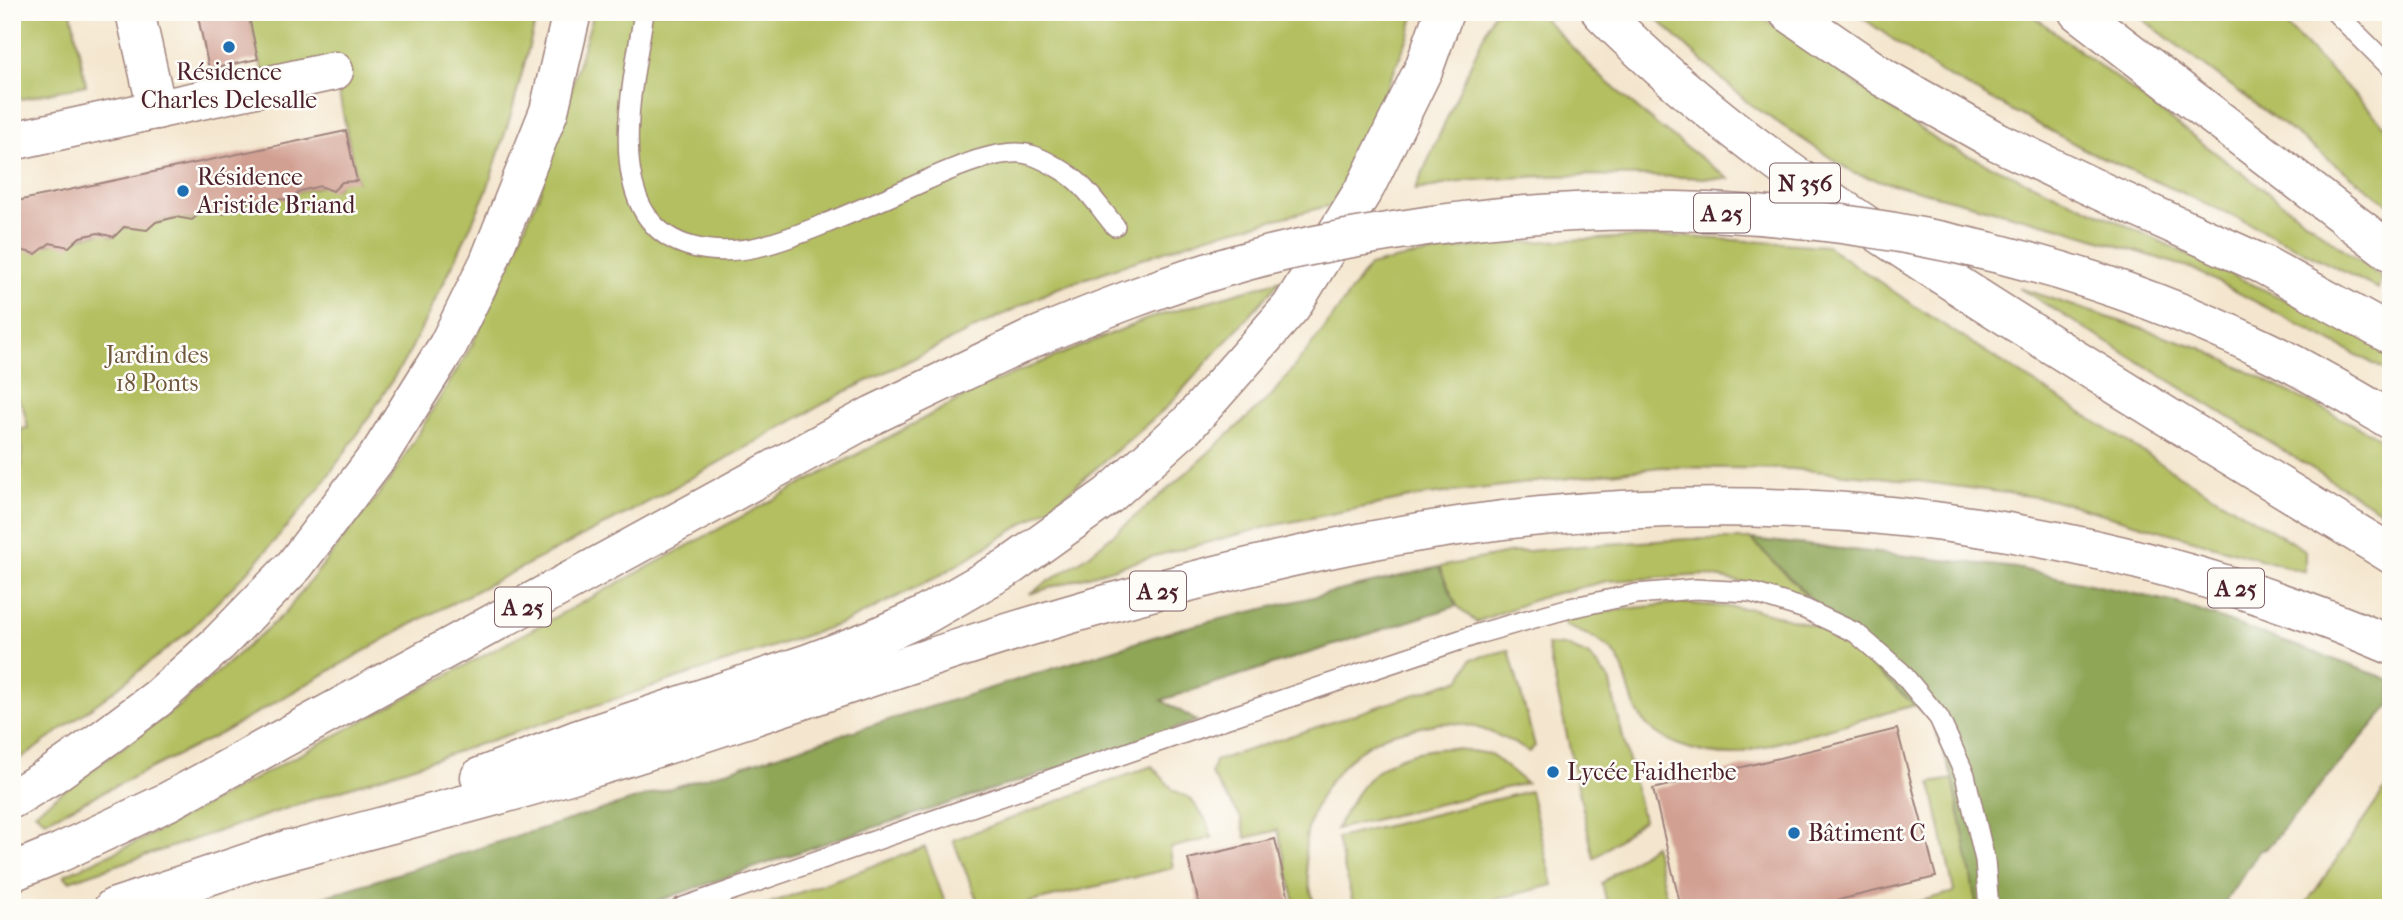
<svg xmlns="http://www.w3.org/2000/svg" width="2403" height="920" viewBox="0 0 2403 920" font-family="'IM FELL French Canon',serif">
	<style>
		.green { fill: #b3bf61; stroke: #7e6f46; stroke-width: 2 }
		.forest { fill: #8ea657; stroke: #6c6241; stroke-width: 2 }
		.building { fill: #d2a093 }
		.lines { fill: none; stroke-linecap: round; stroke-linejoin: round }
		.lane-casing { stroke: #9f827c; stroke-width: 22 }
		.street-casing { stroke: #9f827c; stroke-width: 41 }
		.highway-casing { stroke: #9f827c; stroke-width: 41 }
		.lane { stroke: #fff; stroke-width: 19 }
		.street { stroke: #fff; stroke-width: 38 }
		.highway { stroke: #fff; stroke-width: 38 }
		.highway-bridge-casing { stroke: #9f827c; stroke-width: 41; stroke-linecap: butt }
		.highway-bridge { stroke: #fff; stroke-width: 38 }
		.poi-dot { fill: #1f6fb2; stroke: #fdfcf7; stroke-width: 2.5 }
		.labels { text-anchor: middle; stroke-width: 5; stroke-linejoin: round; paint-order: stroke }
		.shield { fill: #fdfcf7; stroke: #806168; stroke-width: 2 }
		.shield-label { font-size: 23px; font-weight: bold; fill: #4a1f2b }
		.poi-label { font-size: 24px; fill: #4a1f2b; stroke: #fdfcf7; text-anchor: start }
		.park-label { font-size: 24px; fill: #6f573e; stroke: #fdfcf7 }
	</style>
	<rect width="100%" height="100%" fill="#fdfcf7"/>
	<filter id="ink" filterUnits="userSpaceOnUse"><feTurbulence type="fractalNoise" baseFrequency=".0143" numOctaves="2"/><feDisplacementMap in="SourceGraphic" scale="14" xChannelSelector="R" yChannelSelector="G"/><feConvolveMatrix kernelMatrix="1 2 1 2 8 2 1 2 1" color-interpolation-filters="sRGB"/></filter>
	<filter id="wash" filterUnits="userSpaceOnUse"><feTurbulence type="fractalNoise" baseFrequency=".00686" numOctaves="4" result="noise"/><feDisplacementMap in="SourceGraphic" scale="28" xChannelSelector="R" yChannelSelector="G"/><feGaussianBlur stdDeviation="1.57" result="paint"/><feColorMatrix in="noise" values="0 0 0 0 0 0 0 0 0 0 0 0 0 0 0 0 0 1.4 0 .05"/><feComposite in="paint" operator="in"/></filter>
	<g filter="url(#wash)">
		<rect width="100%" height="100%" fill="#f4e6ce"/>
		<g class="green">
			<polygon points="12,12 71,12 86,85 12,101"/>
			<polygon points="248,12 538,12 512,111 487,190 458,254 408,355 362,428 318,490 254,565 188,632 106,697 29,753 12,763 12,474 22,466 21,429 28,428 23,407 12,390 12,252 105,232 112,237 117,234 119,229 183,216 186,219 192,220 197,213 215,209 219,212 227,211 230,206 274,198 325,185 333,190 338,187 339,182 354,179 357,181 332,60 263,73 259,57 257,57"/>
			<polygon points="594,12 1415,12 1409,35 1355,162 1332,205 1205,237 1055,289 845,392 639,507 406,627 222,733 45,821 35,812 180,705 284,614 390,480 472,345 539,195"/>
			<path d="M1494,12H1538L1600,76L1657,125L1729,179C1645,175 1562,173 1478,180C1457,181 1436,187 1415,190Z"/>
			<polygon points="1649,12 1755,12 1942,144 2121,223 2391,349 2391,373 2193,269 2061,228 1855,174 1747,102"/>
			<polygon points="1854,12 2028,12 2382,278 2378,289 2236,217 2088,151 1938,71"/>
			<polygon points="2133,12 2273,12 2387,128 2391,125 2391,206"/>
			<path d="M1672,236L1827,246L1928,315L2179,475L2305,550V572L2051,499L1909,480L1792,469L1661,467L1420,496L1271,526L1155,556L1029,594L1089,555L1175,483L1271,396L1324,329L1369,266C1467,240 1570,240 1672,236Z"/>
			<polygon points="1281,280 1168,406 1052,506 939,576 846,622 69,881 64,875 143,839 984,386 1147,319"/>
			<polygon points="2019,288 2201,348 2369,432 2391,446 2391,517"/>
			<polygon points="1688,539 1751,539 1808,596 1706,575 1607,581 1545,596 1476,622 1457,606 1439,567 1508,553 1592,545"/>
			<path d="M1681,603L1753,609L1830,630L1915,705L1733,755C1701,755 1655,743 1638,713C1628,695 1628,674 1617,657C1606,641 1583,633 1566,626L1563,620L1606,611Z"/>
			<polygon points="1547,645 1567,646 1588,655 1609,679 1643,820 1594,859"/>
			<path d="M1509,650L1535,746L1529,752C1508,739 1484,727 1459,724C1446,721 1430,725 1417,728C1407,730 1395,732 1385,736C1347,752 1315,793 1307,833C1302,860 1309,883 1315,908H1296L1278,830L1246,838L1241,818L1211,774L1215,761L1461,679L1471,659Z"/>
			<path d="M1451,748L1490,754L1526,783L1336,829C1365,774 1385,751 1451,748Z"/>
			<polygon points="1152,766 1173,790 1190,798 1206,820 1212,838 1170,848 1173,868 1027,903 1028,908 983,908 976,897 953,840"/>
			<polygon points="1953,779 1977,908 1895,908 1954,892 1931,783"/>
			<polygon points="2391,781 2391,908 2303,908"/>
			<polygon points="1530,791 1553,885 1460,908 1354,908 1337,838"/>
			<polygon points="1654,845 1669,908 1608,908 1602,883"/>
			<polygon points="925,847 947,908 757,908"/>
		</g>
		<g class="forest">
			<polygon points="1751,539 2016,568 2177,603 2391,680 2391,704 2266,849 2260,850 2221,908 1977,908 1953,779 1932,720 1830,630 1835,623"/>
			<polygon points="1439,567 1457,606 1162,700 1197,721 1082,761 834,840 638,908 288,908 1179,629"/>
		</g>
		<g id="blocks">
			<g class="building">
				<polygon points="197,12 248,12 258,59 209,69"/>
				<polygon points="346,131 357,181 342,182 333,191 320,186 300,191 290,200 278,199 267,205 258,200 232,205 225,214 206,208 192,220 176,217 156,222 147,230 124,227 114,237 98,233 80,237 69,247 50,243 36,254 12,248 12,202"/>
				<polygon points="1897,729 1936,877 1804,908 1681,908 1653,789"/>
				<polygon points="1275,839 1291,908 1200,908 1188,859"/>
			</g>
		</g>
	</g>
	<g filter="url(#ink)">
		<use href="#blocks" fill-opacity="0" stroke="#9f827c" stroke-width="2"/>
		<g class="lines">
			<g class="lane-casing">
				<g id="lane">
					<path d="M644,12C634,83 596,222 693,247C743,260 792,237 837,219C868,206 899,193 929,179C954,168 1004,146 1031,155C1042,158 1065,171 1073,178C1089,190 1102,211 1115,226"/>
					<polyline points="2335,12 2391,68"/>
					<polyline points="681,908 1204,726 1481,633 1570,608 1636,594 1695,589 1750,592 1805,609 1856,633 1901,672 1939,718 1965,775 1985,860 1989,908"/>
				</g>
			</g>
			<g class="street-casing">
				<g id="street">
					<polyline points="135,12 157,110"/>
					<polyline points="12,141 334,71"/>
				</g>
			</g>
			<g class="highway-casing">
				<g id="highway">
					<path d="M1601,12C1709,122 1838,208 1967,291C2107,381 2249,467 2391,554"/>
					<polyline points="1788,12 1884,78 1998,142 2109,195 2264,265 2391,335"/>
					<polyline points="2078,12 2391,252"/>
					<polyline points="480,777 579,739 809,663 870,640 921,617 1010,566 1109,495 1187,425 1291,307 1366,186 1424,68 1444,12"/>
					<polyline points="12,799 52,775 106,737 158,698 219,643 295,565 381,452 448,345 489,262 549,111 572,12"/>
					<path d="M267,857C373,828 481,802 586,770C761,717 933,652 1110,603C1251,564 1395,530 1541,516C1835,487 2118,530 2391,645"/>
					<polyline points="12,872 61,852 167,802 873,415 1033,338"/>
					<polyline points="113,908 289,849"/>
				</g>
			</g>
			<use href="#lane" class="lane"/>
			<use href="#street" class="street"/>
			<use href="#highway" class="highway"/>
			<g class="highway-bridge-casing">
				<path id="highway-bridge" d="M1033,338C1103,309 1174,281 1247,261C1297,247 1349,238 1400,230C1692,183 2000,221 2267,351C2309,371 2350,396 2391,420"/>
			</g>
			<use href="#highway-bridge" class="highway-bridge"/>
		</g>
	</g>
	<g class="poi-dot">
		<circle cx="229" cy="47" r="7"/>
		<circle cx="183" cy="191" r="7"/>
		<circle cx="1553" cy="772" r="7"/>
		<circle cx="1794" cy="833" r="7"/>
	</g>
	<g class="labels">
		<g class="shield">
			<rect x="1770" y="163.5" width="70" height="39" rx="5"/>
			<rect x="1694" y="193.5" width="56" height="39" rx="5"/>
			<rect x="2208" y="568.5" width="56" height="39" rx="5"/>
			<rect x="1130" y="571.5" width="56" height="39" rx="5"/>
			<rect x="495" y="587.5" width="56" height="39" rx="5"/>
		</g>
		<g class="shield-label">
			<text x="1805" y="191">N 356</text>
			<text x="1722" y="221">A 25</text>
			<text x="2236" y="596">A 25</text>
			<text x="1158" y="599">A 25</text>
			<text x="523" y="615">A 25</text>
		</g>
		<g class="poi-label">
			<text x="229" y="80" text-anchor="middle">Résidence<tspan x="229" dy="28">Charles Delesalle</tspan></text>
			<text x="197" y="185">Résidence<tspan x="197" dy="28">Aristide Briand</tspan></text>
			<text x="1567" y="780">Lycée Faidherbe</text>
			<text x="1808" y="841">Bâtiment C</text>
		</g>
		<g class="park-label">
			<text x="157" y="363">Jardin des<tspan x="157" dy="28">18 Ponts</tspan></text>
		</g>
	</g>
	<rect width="2403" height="920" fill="none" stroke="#fdfcf7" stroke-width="42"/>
</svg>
